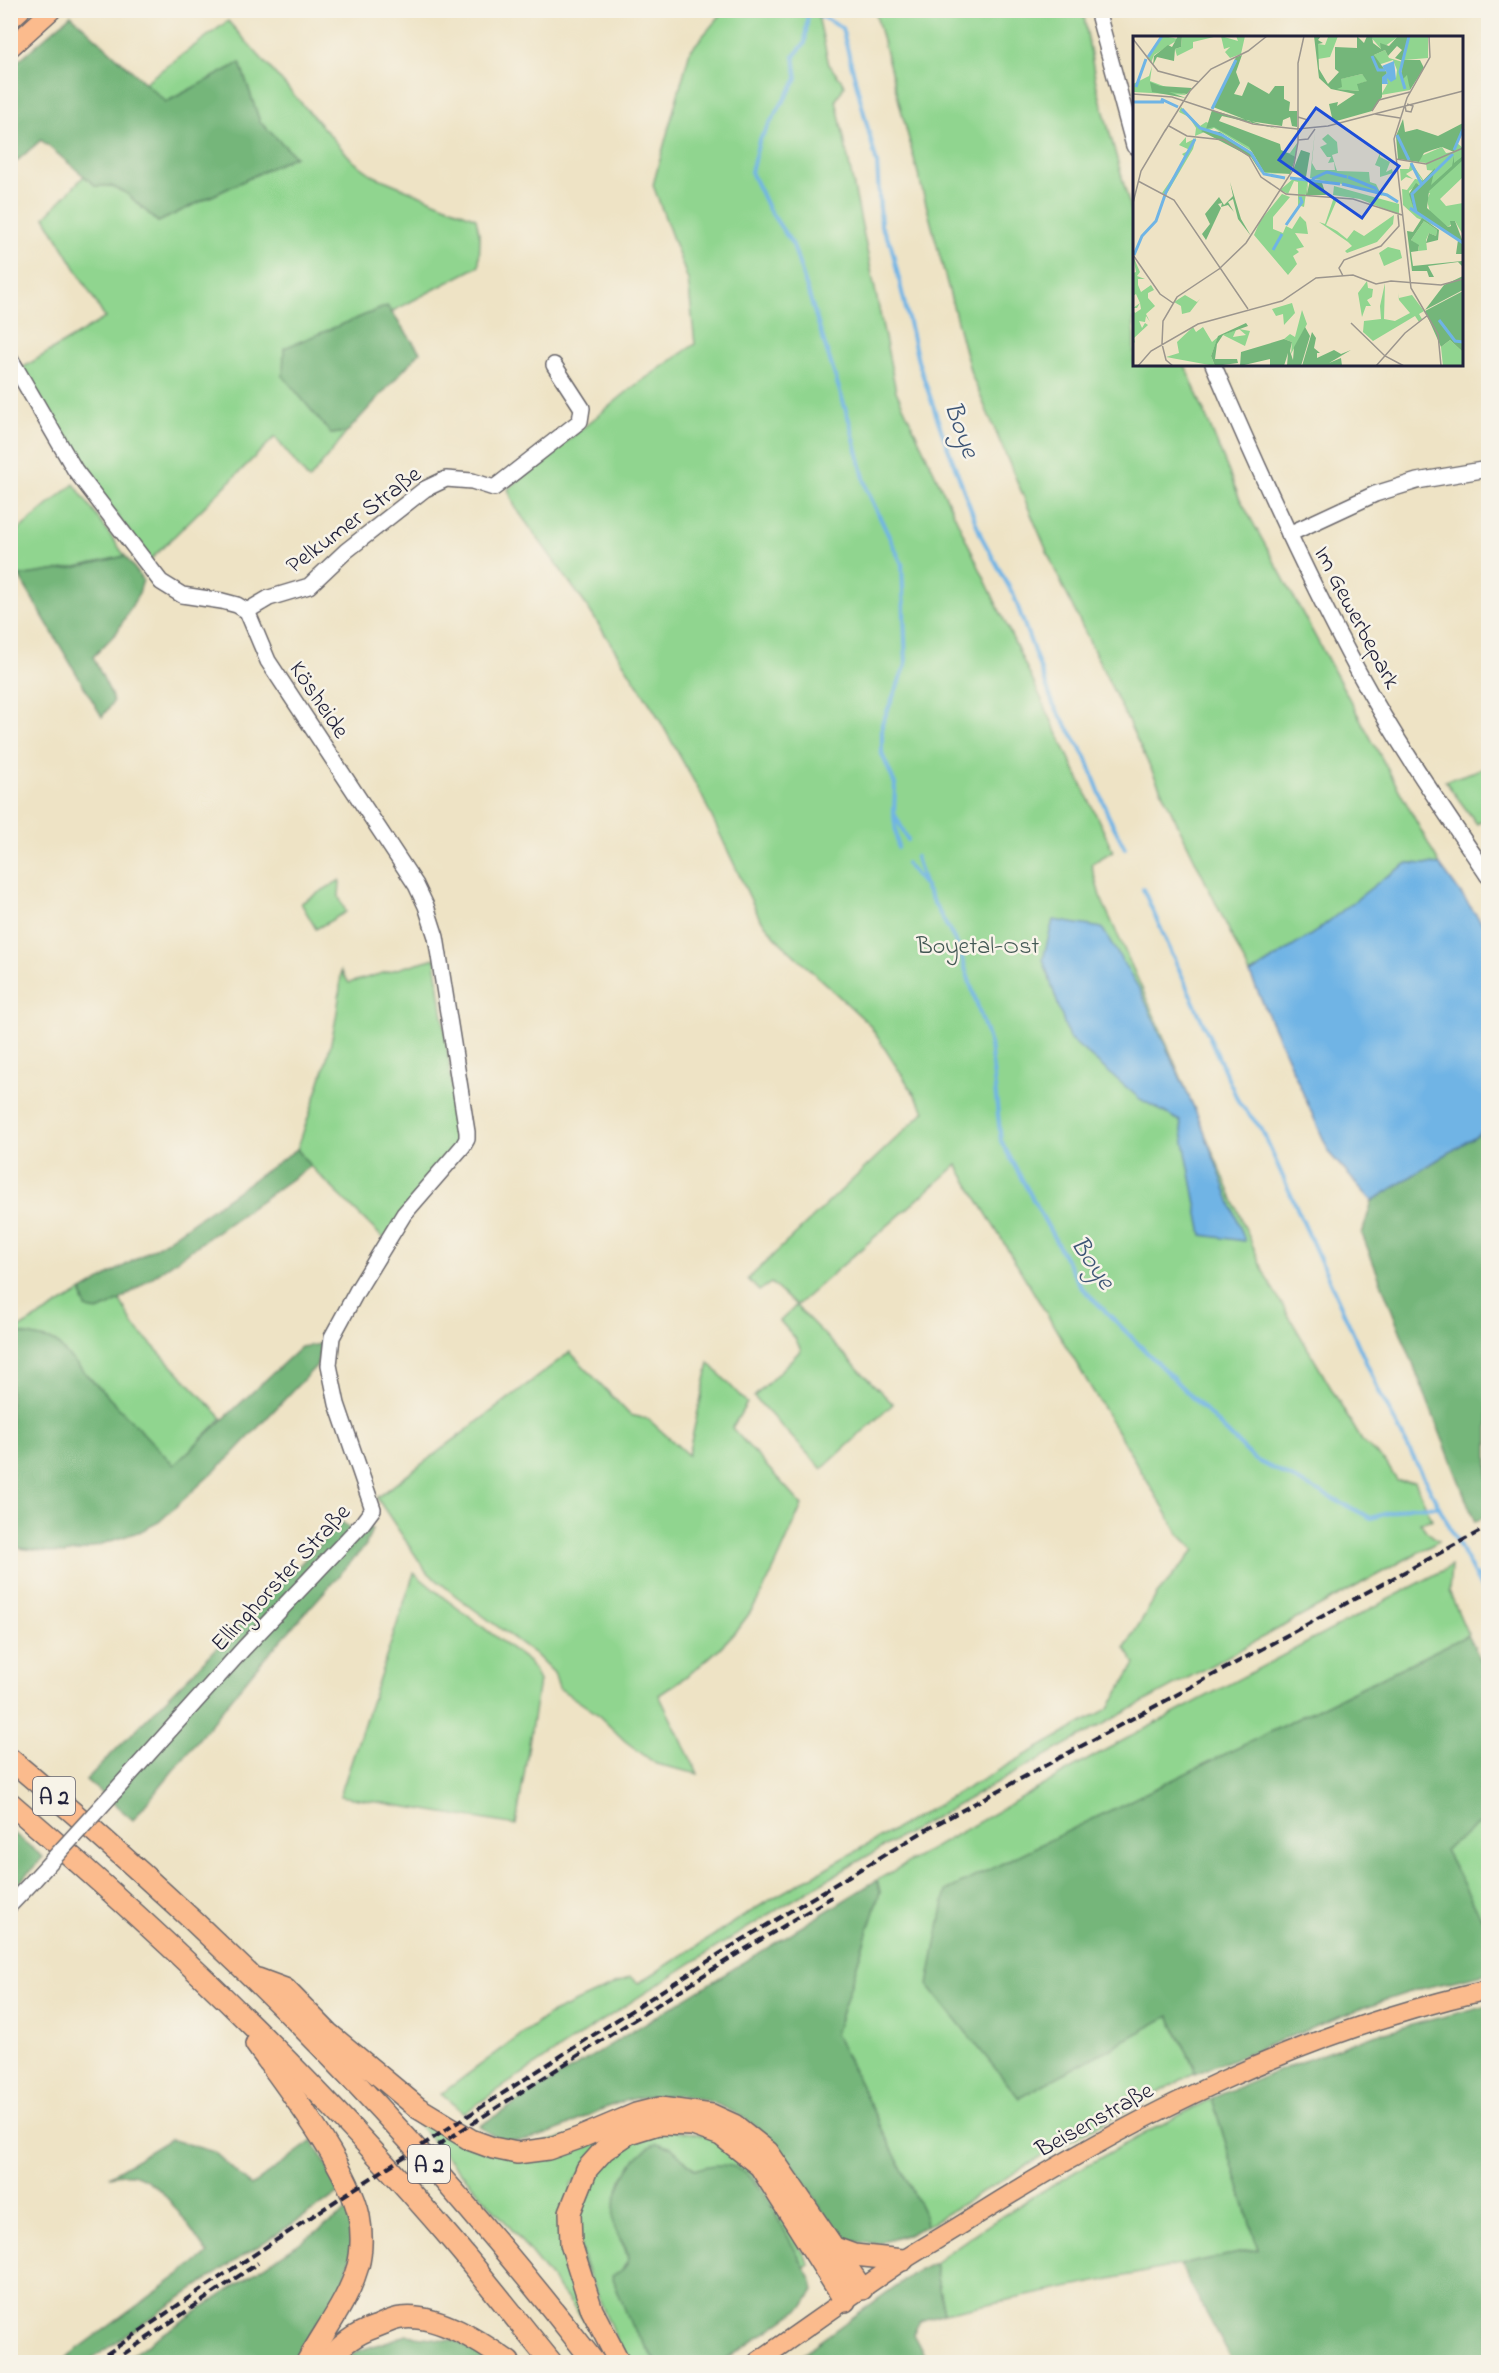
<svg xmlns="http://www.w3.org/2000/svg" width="1499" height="2373" viewBox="0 0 1499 2373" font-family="'Indie Flower',sans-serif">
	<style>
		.green { fill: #90d58f; stroke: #597c65; stroke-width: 1.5 }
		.forest { fill: #74b67a; stroke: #4b6c5a; stroke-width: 1.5 }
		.water { fill: #6fb4e5; stroke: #486b90; stroke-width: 1.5 }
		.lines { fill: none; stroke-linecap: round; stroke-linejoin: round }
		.stream { stroke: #6fb4e5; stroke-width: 4 }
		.minor-casing { stroke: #69666b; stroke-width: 18 }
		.major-casing { stroke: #69666b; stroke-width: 21 }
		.highway-casing { stroke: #69666b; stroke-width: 24 }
		.minor { stroke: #fff; stroke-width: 15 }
		.major { stroke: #fbbb8d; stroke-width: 18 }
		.highway { stroke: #fbbb8d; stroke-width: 21 }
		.rail { stroke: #22223b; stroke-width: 4; stroke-dasharray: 9 4.5; stroke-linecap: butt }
		.minor-bridge-casing { stroke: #69666b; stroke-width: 18; stroke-linecap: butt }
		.minor-bridge { stroke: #fff; stroke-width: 15 }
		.labels { text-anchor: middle; stroke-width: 5; stroke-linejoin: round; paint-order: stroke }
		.shield { fill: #f7f3e8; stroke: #62616f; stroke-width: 1.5 }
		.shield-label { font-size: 22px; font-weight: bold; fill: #22223b }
		.street-label { font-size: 24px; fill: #22223b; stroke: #f7f3e8 }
		.park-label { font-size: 24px; fill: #435854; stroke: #f7f3e8 }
		.water-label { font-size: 26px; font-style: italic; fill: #3d5576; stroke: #f7f3e8 }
		.inset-river { fill: none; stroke: #6fb4e5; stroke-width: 3 }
		.inset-road { fill: none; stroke: #9c968e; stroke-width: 1.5 }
		.view { fill: #1d4ed8; fill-opacity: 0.15; stroke: #1d4ed8; stroke-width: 3 }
		.inset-edge { fill: none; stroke: #22223b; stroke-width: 3 }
	</style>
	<rect width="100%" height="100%" fill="#f7f3e8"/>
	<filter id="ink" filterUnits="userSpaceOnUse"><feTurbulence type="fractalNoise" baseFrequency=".0167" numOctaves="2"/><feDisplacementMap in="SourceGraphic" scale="12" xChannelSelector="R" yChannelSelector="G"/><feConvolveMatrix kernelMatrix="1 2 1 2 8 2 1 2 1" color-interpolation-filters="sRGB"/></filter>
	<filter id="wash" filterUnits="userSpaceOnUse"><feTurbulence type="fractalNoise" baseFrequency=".008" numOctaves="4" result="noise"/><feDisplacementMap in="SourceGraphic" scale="24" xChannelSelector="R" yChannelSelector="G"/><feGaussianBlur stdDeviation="1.35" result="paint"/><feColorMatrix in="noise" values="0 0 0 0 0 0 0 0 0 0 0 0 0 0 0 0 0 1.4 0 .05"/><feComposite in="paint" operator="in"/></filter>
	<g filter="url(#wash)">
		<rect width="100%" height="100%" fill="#eee3c5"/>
		<g class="green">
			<path d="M724,11H817L829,65L845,85L836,100L896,391L1113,851L1091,864L1100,896L1159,1026L1267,1279L1362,1441L1387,1464L1397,1481H1415L1432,1520L1420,1522L1426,1531L1439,1541C1245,1648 1049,1751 857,1862C723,1940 593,2026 464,2113L441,2094L548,2015L630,1977L639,1983L766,1902L1109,1708L1135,1664L1125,1648L1157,1594L1195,1550L1179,1534L957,1165L796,1306L893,1404L822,1469L754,1397L801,1350L795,1338L780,1321L796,1306L771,1283L759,1291L748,1279L925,1111L869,1024L781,943L759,917L701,794L654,710L586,605L515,507L508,489L633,387L695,344L688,280L653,185L690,51Z"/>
			<polygon points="875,11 1083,11 1096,83 1134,221 1134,364 1185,365 1239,497 1440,865 1408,863 1384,878 1314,933 1250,974 1055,570 971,374"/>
			<polygon points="228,21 353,161 374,176 476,218 480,238 479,266 391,312 387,307 331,434 347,432 309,480 275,437 150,560 84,471 22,368 105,318 45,217 84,176 96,186 111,186 126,193 158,222 295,156 260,122 240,63 166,102 144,83"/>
			<polygon points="74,484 125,556 72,568 19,576 11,562 11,536"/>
			<polygon points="1488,767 1488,818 1477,824 1445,781"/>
			<polygon points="340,880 339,897 346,912 316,929 301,903"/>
			<path d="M435,958L459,1137L452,1152L384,1239L310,1166L297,1149C318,1091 339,1033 341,971L349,983Z"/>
			<polygon points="82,1291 83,1301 97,1311 120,1300 134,1326 222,1418 174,1466 54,1341 13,1332"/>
			<path d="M570,1352L630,1415L648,1419L688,1455L709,1363L747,1403L732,1428L802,1505C788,1537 773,1576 755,1605C732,1642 695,1672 659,1695L698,1774L656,1764L625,1741L596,1713L559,1688L554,1673L535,1654L456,1596L426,1571L377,1498Z"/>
			<polygon points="1451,1566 1449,1591 1468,1635 946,1891 1169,2016 1196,2072 1039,2158 926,2226 924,2214 835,2034 880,1892 877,1880 1096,1755"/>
			<polygon points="414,1573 443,1597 529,1662 539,1681 516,1825 340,1796"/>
			<polygon points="1488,1818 1488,1930 1445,1850"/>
			<path d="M1212,2098L1258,2249L944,2313L934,2263C1020,2199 1116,2148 1212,2098Z"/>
			<polygon points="405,2110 487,2153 621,2127 571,2185 596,2335 509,2226"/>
			<path d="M666,2129C679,2132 699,2132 711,2138C752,2158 786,2226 810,2264L804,2267L763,2196L745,2172L695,2170L684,2159L642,2153L621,2180L618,2190V2235L625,2249L628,2260L622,2270L631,2325L657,2362H626L588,2273L579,2243L578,2220L584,2192L609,2155L622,2144Z"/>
		</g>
		<g class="forest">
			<polygon points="71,15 166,102 240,63 260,122 295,156 158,222 126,193 111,186 96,186 41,140 11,166 11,67"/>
			<polygon points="387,306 420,352 347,432 331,434 283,376 284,348"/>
			<polygon points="125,556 143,580 139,593 117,632 93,657 111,694 113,702 102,717 19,576 72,568"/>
			<polygon points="1488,1128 1488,1515 1475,1522 1362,1234 1372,1201"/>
			<path d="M297,1149L310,1166L120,1300C108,1306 98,1315 86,1308L82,1291L166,1241Z"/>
			<polygon points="13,1332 54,1341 174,1465 301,1347 321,1344 317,1365 232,1455 159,1522 141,1531 84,1550 64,1554 11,1547 10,1333"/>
			<polygon points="342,1522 357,1534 364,1526 372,1529 366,1545 256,1668 133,1820 86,1780"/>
			<polygon points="1468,1635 1488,1674 1488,1818 1445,1850 1488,1930 1488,1973 1419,1989 1365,2007 1195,2074 1194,2066 1169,2016 1019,2098 928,1985 946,1891"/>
			<polygon points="11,1831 43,1857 19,1883 22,1885 11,1898"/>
			<path d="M877,1880L880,1892L835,2034L924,2214L926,2226C897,2240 861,2254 833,2230C816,2203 800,2169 777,2146C735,2103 688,2086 628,2100C583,2110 523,2166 479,2126Z"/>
			<polygon points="1488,2005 1488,2362 1233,2362 1180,2265 1258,2249 1212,2098 1293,2065 1377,2034"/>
			<path d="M170,2139L214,2152L251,2186L312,2141L333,2175L340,2193L226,2267L87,2362H60L208,2254C190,2230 163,2180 132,2174C125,2173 116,2175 109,2176Z"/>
			<path d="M657,2143L672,2148L695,2170C709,2164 732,2162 745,2172C765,2189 797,2255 812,2281L814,2290L804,2306L723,2362H657L631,2325L612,2276C619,2272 627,2268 628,2260C629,2247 616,2237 614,2225C610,2196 630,2154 657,2143Z"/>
			<polygon points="349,2210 355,2240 343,2284 300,2362 121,2362"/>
			<polygon points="934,2263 944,2313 920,2321 913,2334 928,2362 791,2362 914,2273"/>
			<polygon points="407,2335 457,2341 493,2362 343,2362 355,2352"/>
		</g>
		<g class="water">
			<polygon points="1408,863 1440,865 1488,931 1488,1128 1372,1201 1330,1154 1250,974 1314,933 1384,878"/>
			<polygon points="1053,920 1102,928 1140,990 1200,1121 1245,1241 1202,1235 1180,1121 1140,1099 1069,1038 1043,959"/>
		</g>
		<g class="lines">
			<g class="stream">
				<polyline points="808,10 805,43 794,56 797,79 759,141 751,172 768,208 793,245 850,423 867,490 902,564 906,665 882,724 882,754 895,784 894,813 908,840"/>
				<polyline points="817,10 821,16 842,28 877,164 881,226 891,245 918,361 942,432 981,536 1014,596 1053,704 1086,757 1108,815 1125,848"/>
				<polyline points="894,816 898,848"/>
				<polyline points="916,857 925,887 958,946 990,1044 1001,1141 1081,1287 1254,1459 1371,1518 1412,1506 1439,1507"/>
				<polyline points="906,863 923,884"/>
				<polyline points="1143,889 1239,1103 1261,1128 1379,1391 1488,1601"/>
				<polyline points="1477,1575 1485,1581 1488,1580"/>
			</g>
		</g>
	</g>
	<g filter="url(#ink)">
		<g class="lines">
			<g class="minor-casing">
				<g id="minor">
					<polyline points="1097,10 1134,146"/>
					<polyline points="10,358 75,470 161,582 182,595 222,601 237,605 247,611 268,661 416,885 426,906 436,937 467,1132 467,1139 463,1146 404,1214 357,1291 332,1337 329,1365 337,1404 373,1509 361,1525 244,1648 115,1791"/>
					<path d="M1213,364C1258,469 1305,573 1359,673C1397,743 1443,809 1488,876"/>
					<polyline points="1289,534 1375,494 1417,481 1488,469"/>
					<polyline points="247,611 269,598 309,586 346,551 425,489 446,479 472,481 494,488 580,421 582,408 554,365"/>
					<polyline points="10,1905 34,1880"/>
				</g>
			</g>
			<g class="major-casing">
				<g id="major">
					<polyline points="10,20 21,10"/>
					<polyline points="10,48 52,10"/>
					<path d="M757,2362C805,2329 853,2294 902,2261C925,2246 949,2233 972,2218C1136,2115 1298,2033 1488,1990"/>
				</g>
			</g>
			<g class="highway-casing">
				<g id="highway">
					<path d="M10,1759C93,1828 173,1900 250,1975C372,2094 490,2228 594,2362"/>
					<path d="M10,1803C170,1940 321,2086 457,2246C489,2284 520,2324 551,2362"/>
					<polyline points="258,1979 285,1989 328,2033 418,2108 471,2140 493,2148 517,2153 548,2149 579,2138 636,2114 660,2108 712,2115 734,2125 768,2152 862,2289"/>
					<path d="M256,2044C286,2086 349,2167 359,2216C362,2231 362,2251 358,2266C348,2301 324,2331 307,2362"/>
					<polyline points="835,2248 854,2255 903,2260"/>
					<path d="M328,2362C338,2346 357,2333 375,2327C383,2324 392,2319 401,2318C437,2313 482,2343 509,2362"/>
					<polyline points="619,2362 592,2310 571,2244 570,2212 587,2169 604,2150 629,2133 658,2124 693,2125 721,2135 760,2166 845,2301"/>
				</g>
			</g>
			<use href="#minor" class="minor"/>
			<use href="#major" class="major"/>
			<use href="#highway" class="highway"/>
			<g class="rail">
				<polyline points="426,2153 732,1957 832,1897"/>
				<polyline points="95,2362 187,2299 337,2200 727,1949 931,1827 1488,1527"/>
				<polyline points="112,2362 258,2263"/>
			</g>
			<g class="minor-bridge-casing">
				<polyline id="minor-bridge" points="34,1880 115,1791"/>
			</g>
			<use href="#minor-bridge" class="minor-bridge"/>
		</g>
	</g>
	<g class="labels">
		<g class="shield">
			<rect x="33" y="1777" width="42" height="38" rx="4.5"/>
			<rect x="408" y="2145" width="42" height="38" rx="4.5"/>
		</g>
		<g class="shield-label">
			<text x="54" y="1804">A 2</text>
			<text x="429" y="2172">A 2</text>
		</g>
		<g class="street-label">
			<text transform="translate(353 519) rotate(-37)" y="8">Pelkumer Straße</text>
			<text transform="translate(1358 617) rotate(62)" y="8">Im Gewerbepark</text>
			<text transform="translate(320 699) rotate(56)" y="8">Kösheide</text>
			<text transform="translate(280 1577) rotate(-47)" y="8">Ellinghorster Straße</text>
			<text transform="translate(1094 2119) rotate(-29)" y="8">Beisenstraße</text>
		</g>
		<g class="park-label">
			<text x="978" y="953">Boyetal-Ost</text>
		</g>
		<g class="water-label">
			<text transform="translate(963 429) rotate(70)" y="9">Boye</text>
			<text transform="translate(1094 1262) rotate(56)" y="9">Boye</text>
		</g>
	</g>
	<g transform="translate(1133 36)">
		<rect width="330" height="330" fill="#eee3c5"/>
		<path d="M30,0L46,3L21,19L18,27L14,22ZM49,0H85L60,6V12L44,20L42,13L48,11ZM88,0L105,5L103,0H112L108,18L97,22L92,16L97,11L91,13ZM205,0L197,21L185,23V8L192,9L195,1ZM237,0H266L248,13ZM277,0H295V22L271,24ZM252,14L256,22L270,26L268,36L272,40L275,38L277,54L248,59L255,47L253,42H263L264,34L260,24L245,29L241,19ZM19,30L17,45L54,59L0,56V48L16,40ZM229,38L235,45L225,48L227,55L202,53L207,43ZM247,44L249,50H242L246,53L239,57H244L246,62L232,67L231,53ZM48,71L67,90L73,86L146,116L157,117L164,107L163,121L157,119L143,137L157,138L132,137L120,116L81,92L62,100L63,92L56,81L46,76ZM330,93L324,107L330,112V141L307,163L313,170L330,167V199L322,185L315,191L297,177L294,164L297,157L280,160L303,135L294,134L293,127L286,126L288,120L309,111L313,117L321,116L322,108ZM182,94L179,127L183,134H202L201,126L195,127L198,121H194L187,111L194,108L189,103L195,98L204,106L205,117L199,119L204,135L236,136L237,146L243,148L249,160L230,152L177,142ZM53,101V107L63,102L60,113L33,159L29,157L53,122L49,118L57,114L46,109ZM247,117V121L257,126L253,136L259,133L260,137L247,141V131L242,129ZM278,126L291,145L276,155L281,174L309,193L284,182L270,169L269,153L274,154L282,143L289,144L281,133L273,138L280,143L273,141L268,145L267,133H276ZM161,142L175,143L171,171L165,169V146L161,145L155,158L147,154ZM201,150L266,168V179L227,163L200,159ZM149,158L157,161L140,181V193L150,197L153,190L159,193L167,180L173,186L175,198L162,197L171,211L163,213L166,216L160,220L164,228L155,239L121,199L127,185ZM201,161L203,166L193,189L204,195L214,203L221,194L231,200L261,179L260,188L244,206L214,217L212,215L219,210L215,206L186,186L192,188ZM291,185L304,194L303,200L296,197L293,204L294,214L285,215L286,210L278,204ZM255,211L267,214L269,222L251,230L246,217ZM0,220L7,236L4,240L12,243H5V249L8,256L18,249L21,254L15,257V262L22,270L13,278L17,286L13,280L12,286L6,285L9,292L12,287L15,289L1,302L2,307L0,305V274L2,277L8,273L7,267L4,272H0L7,267L3,258L0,260V237L3,236ZM234,245L235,252L240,253L239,261L234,264L238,270H233L229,281L225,257ZM252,247L251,283L262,285L277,277L266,264L265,257L266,262L279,259L291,275L286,278L289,283L286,286L282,280L240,305L230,296L231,285L248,283L247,270ZM52,259L64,266L67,263L57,276L49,278L48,270L41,266ZM159,267L162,277L151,289L150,278L143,280L139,273ZM169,274L174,288L158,318L159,306L151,303L157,298L162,301ZM60,291L63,296L70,291L79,306L85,301L78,320L82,330L33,321L46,317L44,306ZM106,293L117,295L112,310L90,299L103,294L100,301L113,299ZM317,304L330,316V330H310L308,311Z" fill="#90d58f"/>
		<path d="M45,0H49L48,11L42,13L41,25L24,21L20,29L21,20L35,9L39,11ZM181,0H188L185,4L190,7L185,8L186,33L195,48L206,36L202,33V11L224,12V0L231,7L234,0H239L240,7L248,13L247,7L256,10L265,0H277L271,24H287L291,32L277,54L274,39L270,43L268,39L270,25L262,22L269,14L264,10L255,20L252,14L241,19L254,37L249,44V61L239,75L200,86L196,68L205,66L204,70L222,58L198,53L186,42ZM229,38L234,45L224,48L226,55L204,53L209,51L208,43ZM109,19L103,36L107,47L101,58L109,60L115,46L136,58L142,50H151V63L157,66L156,75H164V91L159,90L157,81L150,84L149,90L116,85L80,71L103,21ZM17,46L27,50L59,52L54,58L36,56L53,62L19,56ZM79,74L145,93L89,80L86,85L147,108L148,114L163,121L157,138L131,136L116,111L81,91L73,93ZM270,83L272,96L284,93L305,100L330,87V93L321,116L309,111L299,114L291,117L286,126L265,123L263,100ZM68,95L70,94L87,96L119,118L129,138L118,121ZM168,114L177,117L173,141L160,134ZM321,120V127L330,120V124L296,155L294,172L315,191L318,190L317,185H322L330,206L281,174L276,158L283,147L286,149L302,132L298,149L319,130ZM175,143L174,158L177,144L189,147L193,159H173ZM97,146L108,183L118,200L105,183L100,163L95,166L101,176L95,169L88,171L89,167L85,168L88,172L73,204L69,198L77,188L72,178L86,161L91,169L100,160ZM289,182L306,194L305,204L293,207L296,197L303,200L304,194L291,185L278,204L286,209L285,215L278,216L280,230L329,225V218H323L325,204L330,208V231L325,226L295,230L301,241H296L294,235H279L274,195L280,196ZM330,240V254L292,274L311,249ZM330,255V316L317,304L308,311L292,275ZM113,287L115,290L90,299L84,308L82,323H104L105,327L82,330L78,320L85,300ZM172,291L177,300L168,330H154L155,317L151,330H137V323L107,330L108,316L151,303L159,306L157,315L160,324L161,311ZM179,296L183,302L181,312L187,317H184V322L201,314L208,318L218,314L196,327L208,322L209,330H169Z" fill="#74b67a" fill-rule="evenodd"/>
		<path d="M261,25L263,43L258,46L254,42L255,48H249V41L254,37L249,30Z" fill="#6fb4e5"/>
		<path class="inset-river" d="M239,20L245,34H252M15,21L29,0M3,51L13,23M272,53L267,36L276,0M28,63L45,71M0,66H31M49,73L67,92L89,99L118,117L131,138L152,142M79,73L103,24M264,99L276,124M321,114L330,93M278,127L289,149M215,141L242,152L246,158M157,142L207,148M179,143L194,136L214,141M209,148L254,159L265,166M277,172L330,207M283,176L279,158L320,118M153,189L169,166L167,161M140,214L149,198M1,219L9,200L23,185L33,156L62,103M306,284L322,305L330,306"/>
		<path class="inset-road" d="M296,0L297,21L274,62L261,103L278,252L305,298L308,330M0,3L25,35L66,46M0,58L39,61L120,88L164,93L195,90L330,55M272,69L273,75L278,76L280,70L274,68M239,75L246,64L277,56M242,78L267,82M165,81L175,84L168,91M36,90L54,100L91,104L116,120L128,141L153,158L220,163L269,179M32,95L57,55L78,33L115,15L134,0M165,104L175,103L182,93M263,123L293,128L330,112M5,145L41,164L115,273M0,167L8,135L33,93M0,219L27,258L40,267M210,240L206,232L211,224L248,210L266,190L265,179M218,287L252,320L271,330M29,308L33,324L40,330M29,308L30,285L44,261L86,233L113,207L160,134L165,106V27L171,0M5,330L18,315L65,288L149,265L183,242L220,239L243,248L258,245L308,249L330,243M243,330L272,297L295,279"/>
		<path class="view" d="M183,72L266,130L229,182L146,124Z"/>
		<rect width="330" height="330" class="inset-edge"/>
	</g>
	<rect width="1499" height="2373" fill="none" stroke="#f7f3e8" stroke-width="36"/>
</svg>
